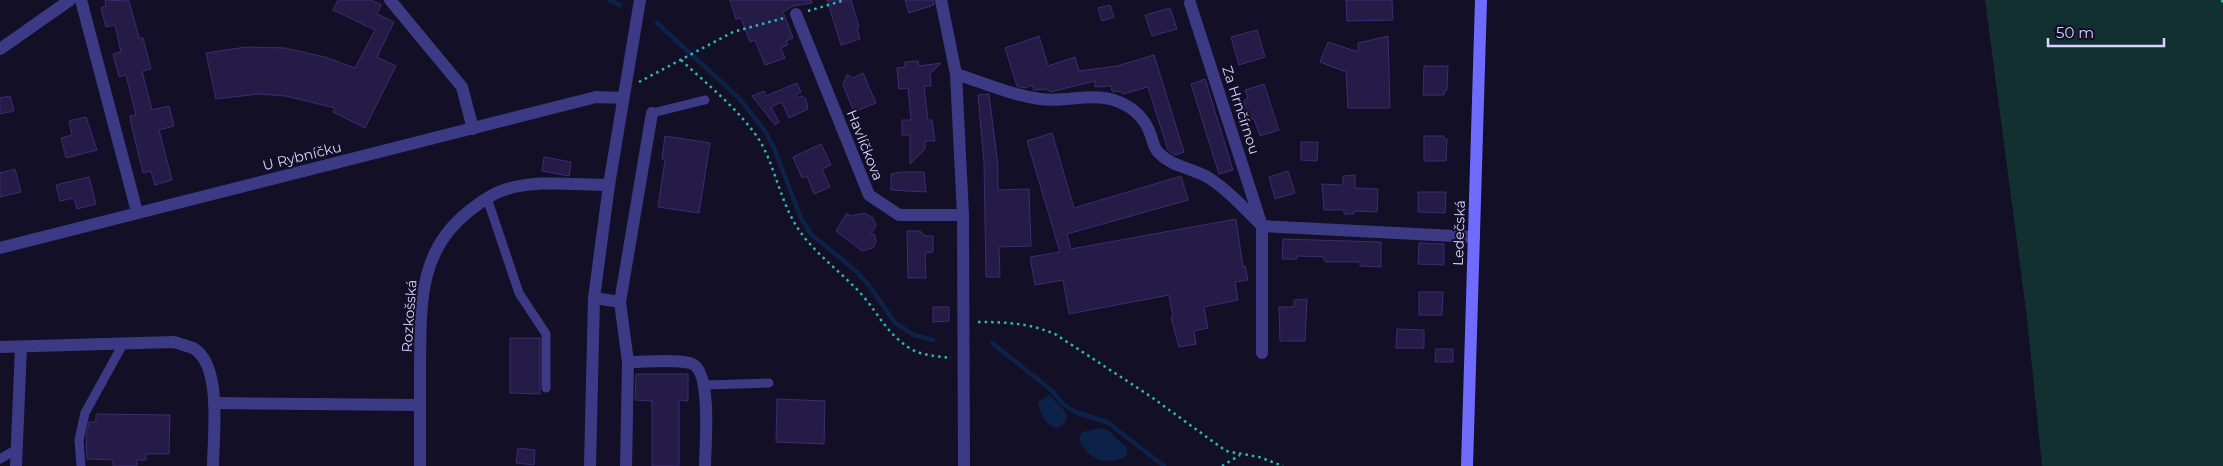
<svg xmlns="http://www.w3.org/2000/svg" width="2223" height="466" viewBox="0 0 2223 466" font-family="Montserrat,sans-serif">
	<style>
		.green { fill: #12302f }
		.water { fill: #0c2248 }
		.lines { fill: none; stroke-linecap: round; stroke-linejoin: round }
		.stream { stroke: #0c2248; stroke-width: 4.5 }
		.building { fill: #241b47; stroke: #3b2d73 }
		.path { stroke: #2fb8b0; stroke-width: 2.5; stroke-dasharray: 2.5 4; stroke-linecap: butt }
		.lane { stroke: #3d3a85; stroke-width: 9 }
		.street { stroke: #3d3a85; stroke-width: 12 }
		.secondary { stroke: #6f6bff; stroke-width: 12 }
		.labels { text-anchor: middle; stroke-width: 4; stroke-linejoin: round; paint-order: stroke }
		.street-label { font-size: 14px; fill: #d9d4ff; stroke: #130f26 }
	</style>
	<rect width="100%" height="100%" fill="#130f26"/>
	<polygon class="green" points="1985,0 2223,0 2223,466 2042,466 2027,318"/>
	<g class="water">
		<path d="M1049,395L1064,410L1067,417L1065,423L1057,428C1044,425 1041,414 1038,402Z"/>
		<path d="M1100,428L1108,430L1127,448V456C1106,466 1089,461 1079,439L1082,432Z"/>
	</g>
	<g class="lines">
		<g class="stream">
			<polyline points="609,0 620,5"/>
			<polyline points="657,23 739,98 765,131 774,148 801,218 811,234 857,272 871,288 895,323 914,335 933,340"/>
			<polyline points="992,343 1050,389 1063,404 1075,412 1107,422 1164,466"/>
		</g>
	</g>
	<g class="building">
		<polygon points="105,0 129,1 139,38 143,38 151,69 142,71 152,110 169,106 174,126 159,130 172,180 155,185 151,171 143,173 131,123 130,116 136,115 126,75 119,77 113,54 121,52 115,25 106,27 101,8 106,6"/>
		<polygon points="338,0 371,0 381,5 377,14 394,22 377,57 396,66 365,128 333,112 335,108 286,96 259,94 216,99 206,53 246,47 285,48 325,57 355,68 375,30 333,10"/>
		<polygon points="730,0 811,0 812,3 793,6 783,12 793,38 786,41 788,45 781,48 785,58 765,65 755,40 750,42 741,18 736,19"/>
		<polygon points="827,0 851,0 859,27 857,28 860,39 841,45"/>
		<polygon points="905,0 933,0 934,5 909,13"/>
		<polygon points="1346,0 1392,0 1393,20 1347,21"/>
		<polygon points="1110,5 1114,17 1102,21 1098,8"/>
		<polygon points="1170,8 1177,29 1152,36 1145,15"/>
		<polygon points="1257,30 1265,57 1239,65 1231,37"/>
		<polygon points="1039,36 1048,66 1075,57 1079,71 1117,66 1154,55 1184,152 1175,155 1168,150 1148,87 1123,94 1122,92 1112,91 1111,86 1095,87 1095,81 1050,92 1047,89 1034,90 1032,85 1025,88 1017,86 1005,48"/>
		<polygon points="1388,36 1390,108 1348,108 1346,72 1320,62 1328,42 1358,52 1358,43"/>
		<polygon points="918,61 919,66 941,63 930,74 931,86 924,86 928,120 932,120 935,141 925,141 925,149 910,164 910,135 902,135 902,120 911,120 908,88 899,89 897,68 905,67 905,62"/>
		<polygon points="1424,66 1448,66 1447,90 1445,90 1444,95 1423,95"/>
		<polygon points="863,73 876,103 854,112 843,85 847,74 853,78"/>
		<polygon points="1205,79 1233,170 1219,174 1191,84"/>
		<polygon points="797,83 801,92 796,95 797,98 802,96 806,99 808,109 789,118 782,102 771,107 779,122 775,125 752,96 764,91 766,96"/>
		<polygon points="1264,84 1279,130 1260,136 1254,119 1245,118 1240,104 1248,98 1245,90"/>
		<polygon points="989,94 998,166 998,190 1029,189 1031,246 999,247 1000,277 986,277 984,162 978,95"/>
		<polygon points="10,96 14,111 0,114 0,98"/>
		<polygon points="86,117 97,150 66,158 61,138 72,135 69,121"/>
		<polygon points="1052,133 1074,208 1181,176 1188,200 1067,234 1071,249 1236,219 1243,267 1245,266 1248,280 1235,282 1238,300 1204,307 1208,328 1194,331 1196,344 1179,347 1171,318 1173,317 1169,295 1069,314 1063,280 1035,285 1030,257 1060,252 1027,141"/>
		<polygon points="665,136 710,143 699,213 658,207 665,160 662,159"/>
		<polygon points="1424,136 1444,136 1444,139 1447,139 1446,161 1424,161"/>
		<polygon points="1301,142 1318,142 1317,161 1301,160"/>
		<polygon points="821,144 831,165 822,169 830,187 814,194 807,176 802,178 793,157"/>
		<polygon points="544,157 571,162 569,176 542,171"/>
		<polygon points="15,169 21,192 0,197 0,173"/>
		<polygon points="1288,171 1295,193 1275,199 1269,177"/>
		<polygon points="901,172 924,172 926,192 891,190 891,174"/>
		<polygon points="1355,175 1355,188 1378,189 1377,212 1354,211 1354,214 1344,214 1344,210 1324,210 1322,184 1340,185 1343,183 1343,176"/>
		<polygon points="89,177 96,204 77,209 74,198 60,201 56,185"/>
		<polygon points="1418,192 1446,192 1445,213 1418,212"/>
		<polygon points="847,213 851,216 865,213 873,218 876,226 871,233 875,235 876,242 873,248 862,251 836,231"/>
		<polygon points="907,231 920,231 925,236 933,236 933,252 925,253 926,278 908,278"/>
		<polygon points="1283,239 1381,242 1381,267 1360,266 1360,262 1325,262 1323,257 1297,256 1297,259 1282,259"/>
		<polygon points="1419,243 1444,244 1444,265 1418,264"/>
		<polygon points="1419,292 1443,292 1442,315 1419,315"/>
		<polygon points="1307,299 1305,341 1280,341 1279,307 1294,307 1294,300"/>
		<polygon points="933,307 949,307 949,321 933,322"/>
		<polygon points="1397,329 1424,330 1424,348 1396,348"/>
		<polygon points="510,338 540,338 540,394 510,393"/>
		<polygon points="1436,349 1453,349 1453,362 1435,362"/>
		<polygon points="636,374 688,374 688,401 679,400 679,466 652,466 652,401 635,400"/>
		<polygon points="777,399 825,401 824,444 776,442"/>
		<polygon points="96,414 170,415 169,454 146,454 146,460 137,460 137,466 113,466 113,460 87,459 86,435 89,422 96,422"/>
		<polygon points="518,448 535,450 534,465 516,463"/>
	</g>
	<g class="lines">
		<g class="path">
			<polyline points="2222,0 2223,4"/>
			<polyline points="808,11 845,0"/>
			<path d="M681,60C708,85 737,108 758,138C774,163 779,196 794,222C810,251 841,271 863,296C880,316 887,334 911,349C923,356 938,356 951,358"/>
			<polyline points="639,82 733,32 784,18"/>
			<path d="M978,322C1005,322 1029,323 1055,334L1150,396L1226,451L1259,457L1283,466"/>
			<polyline points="1222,466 1240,455"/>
		</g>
		<g class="lane">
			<polyline points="652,113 705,100"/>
			<polyline points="487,198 519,293 546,334 546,388"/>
			<polyline points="705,385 769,383"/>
			<polyline points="0,459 17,449"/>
			<polyline points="81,466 79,440 85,413 123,344"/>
		</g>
		<g class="street">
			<polyline points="81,0 137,212"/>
			<polyline points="390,0 462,87 473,129"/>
			<polyline points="941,0 956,74 963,215 964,466"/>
			<polyline points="1190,3 1262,226 1262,353"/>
			<polyline points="796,14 869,195 899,215 963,215"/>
			<polyline points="0,49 70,0"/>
			<path d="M956,74C984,83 1011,95 1040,99C1066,103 1093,91 1119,102C1134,108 1146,120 1151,136C1153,142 1154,149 1159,153C1172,167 1193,168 1209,178C1229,191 1245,209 1262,226L1474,237"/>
			<polyline points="0,248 596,97 623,98"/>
			<polyline points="594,298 620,302 628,362 626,466"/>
			<polyline points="620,302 652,113"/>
			<path d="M0,347L174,342C180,344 187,346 193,348C223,365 213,437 213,466"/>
			<path d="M628,362C647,362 671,359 690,363C713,368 705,447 705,466"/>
			<polyline points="214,403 420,405"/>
			<polyline points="16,466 21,347"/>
			<path d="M420,466C420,433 420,400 420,367C421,308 417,252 468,212C479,203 491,194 504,190C536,179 576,185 609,185"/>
			<polyline points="590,466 594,298 609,185 640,0"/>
		</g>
		<polyline class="secondary" points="1467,466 1481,0"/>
	</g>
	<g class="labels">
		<g class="street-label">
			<text transform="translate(1241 110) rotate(72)" y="5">Za Hrnčírnou</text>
			<text transform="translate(865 145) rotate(68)" y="5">Havlíčkova</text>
			<text transform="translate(302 156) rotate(-14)" y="5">U Rybníčku</text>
			<text transform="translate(1459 233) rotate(-88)" y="5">Ledečská</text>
			<text transform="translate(409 316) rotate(-86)" y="5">Rozkošská</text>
		</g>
	</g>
	<path d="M2048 38v8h116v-8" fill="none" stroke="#d9d4ff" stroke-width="2.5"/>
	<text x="2056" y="38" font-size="15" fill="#d9d4ff" stroke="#130f26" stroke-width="4" paint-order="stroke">50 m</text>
</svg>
